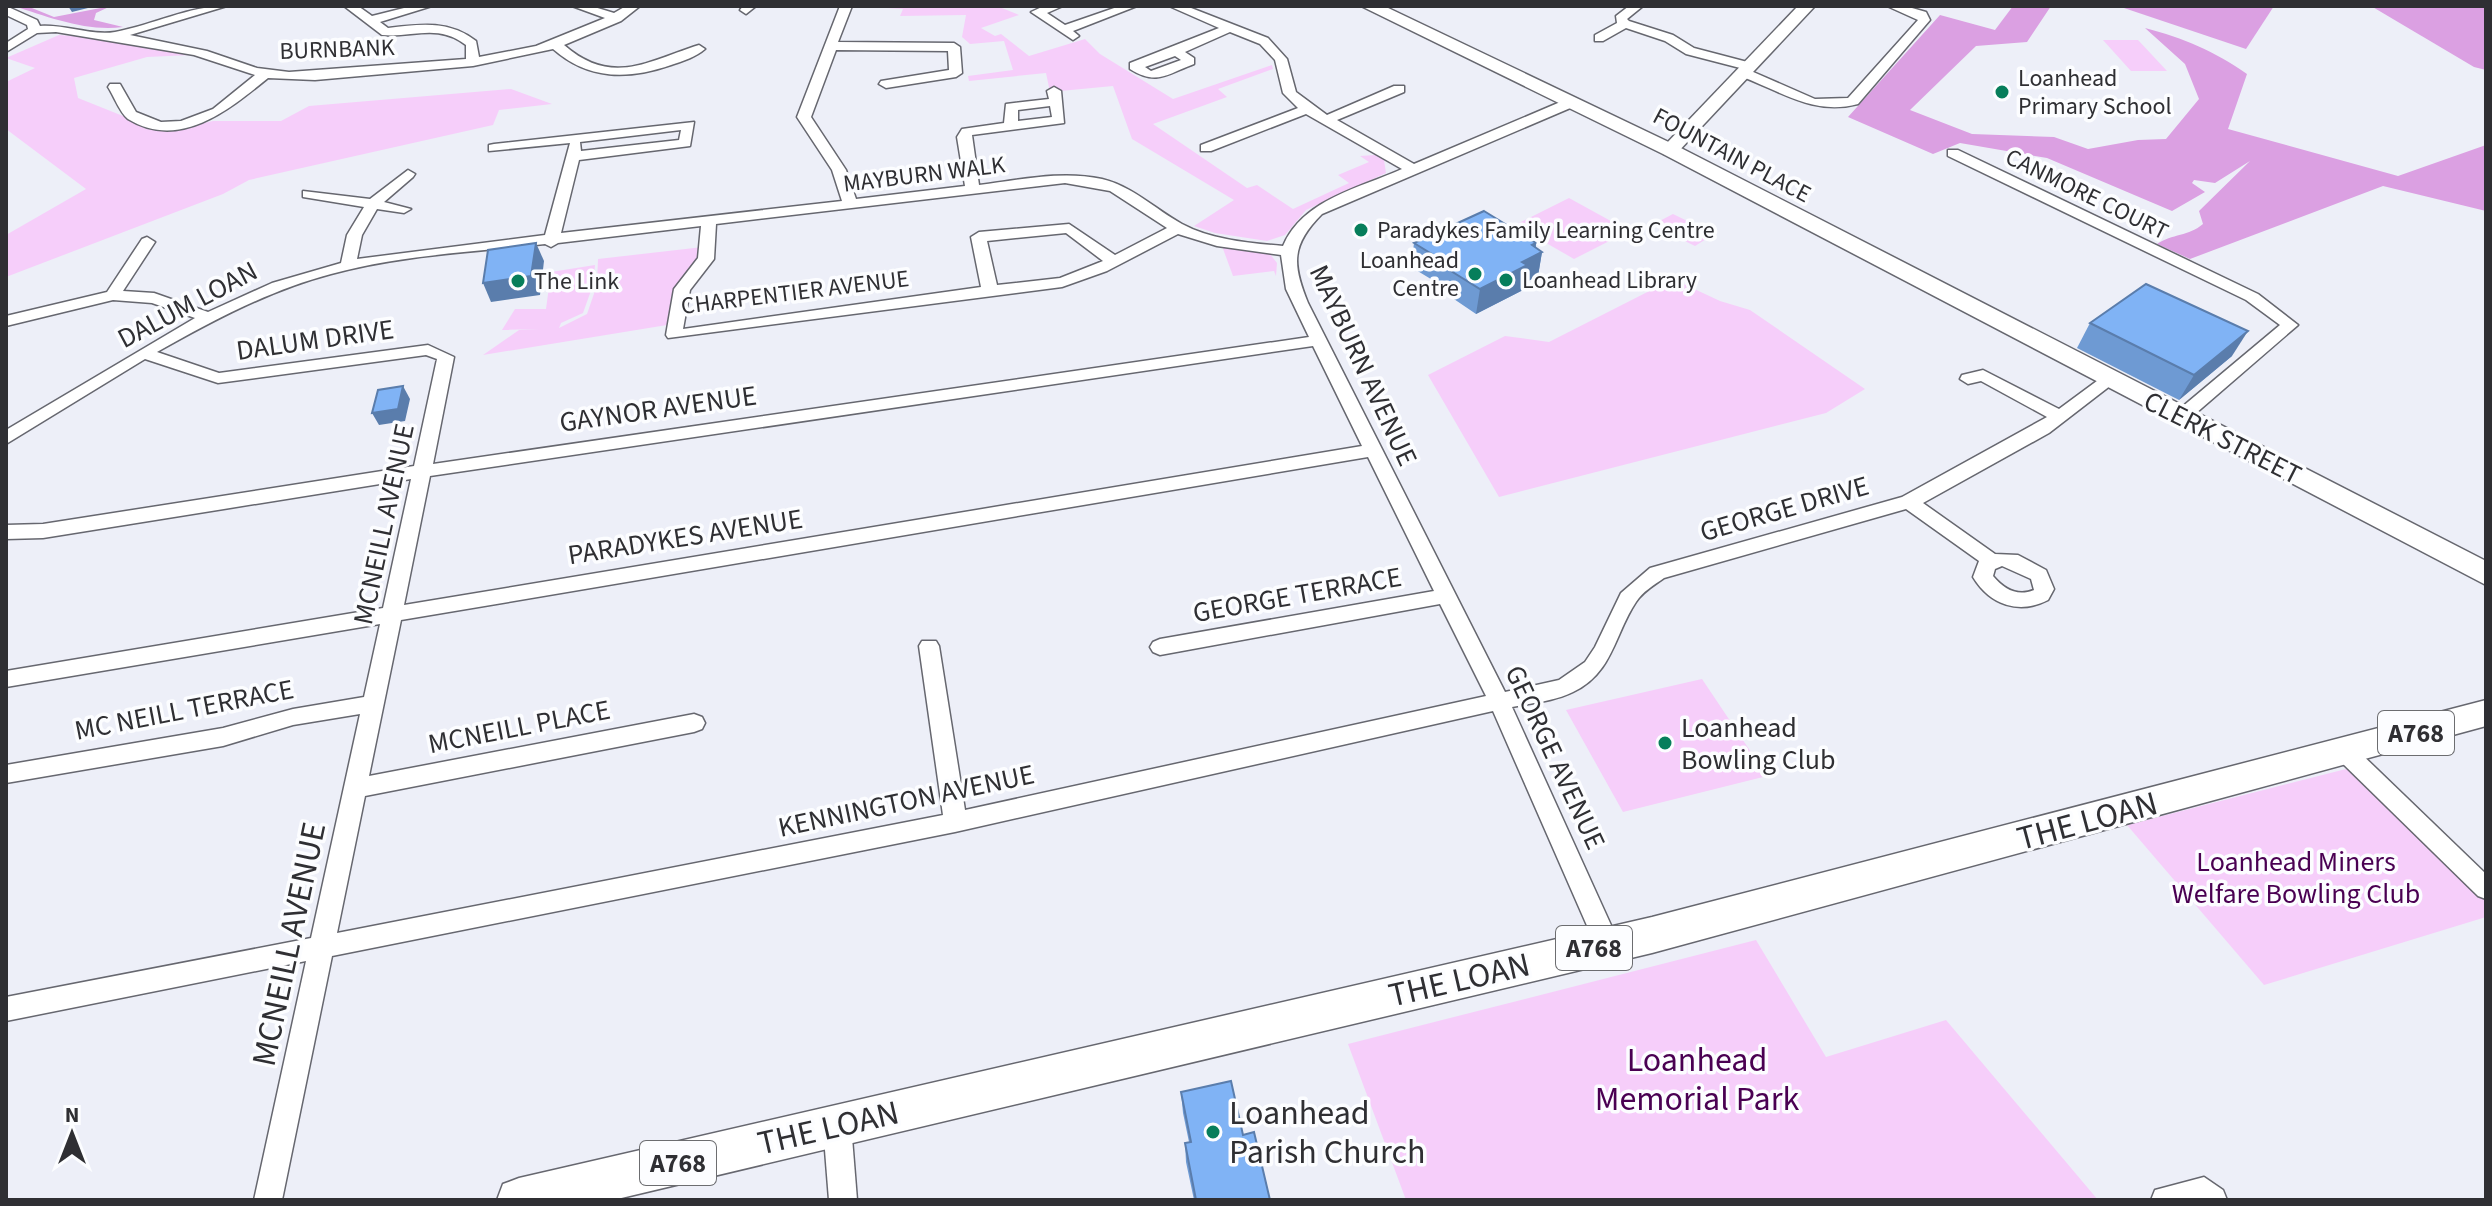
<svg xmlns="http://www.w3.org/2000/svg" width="2492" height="1206" viewBox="0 0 2492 1206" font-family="'Source Sans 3',sans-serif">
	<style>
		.green { fill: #f6cefa }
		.forest { fill: #dba0e2 }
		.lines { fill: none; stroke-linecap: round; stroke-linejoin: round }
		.minor-casing { stroke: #66676f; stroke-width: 3 }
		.tertiary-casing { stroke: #66676f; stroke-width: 3 }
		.secondary-casing { stroke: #66676f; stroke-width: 3 }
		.primary-casing { stroke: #66676f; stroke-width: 3 }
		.minor { fill: #fff; fill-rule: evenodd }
		.tertiary { fill: #fff; fill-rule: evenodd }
		.secondary { fill: #fff; fill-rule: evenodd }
		.primary { fill: #fff; fill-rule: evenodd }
		.wall { fill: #6e9ad3 }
		.shaded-wall { fill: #5a7dac }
		.building { fill: #80b3f5; stroke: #5a7dac; stroke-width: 2 }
		.poi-dot { fill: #077e5b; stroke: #fcfdff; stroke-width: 3 }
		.labels { text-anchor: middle; stroke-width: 7; stroke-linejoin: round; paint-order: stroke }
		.far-street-label { font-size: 24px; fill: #2f2f33; stroke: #fcfdff }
		.far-poi-label { font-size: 24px; fill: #2f2f33; stroke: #fcfdff; text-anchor: start }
		.shield { fill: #fcfdff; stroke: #6c6d70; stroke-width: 2 }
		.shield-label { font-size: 26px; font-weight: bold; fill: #2f2f33 }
		.street-label { font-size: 28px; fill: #2f2f33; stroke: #fcfdff }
		.poi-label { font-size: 28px; fill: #2f2f33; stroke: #fcfdff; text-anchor: start }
		.park-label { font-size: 28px; fill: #4a0052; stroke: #fcfdff }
		.near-street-label { font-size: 34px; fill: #2f2f33; stroke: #fcfdff }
		.near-park-label { font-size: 34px; fill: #4a0052; stroke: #fcfdff }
		.near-poi-label { font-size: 34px; fill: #2f2f33; stroke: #fcfdff; text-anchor: start }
	</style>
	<rect width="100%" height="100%" fill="#edeff8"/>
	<g class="green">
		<polygon points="853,6 997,6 1019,15 981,28 995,36 1001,34 1029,56 1085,39 1100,54 1173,99 1272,65 1273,69 1218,89 1227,97 1153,124 1247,188 1257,185 1293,209 1349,183 1338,175 1369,162 1360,156 1375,155 1384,160 1386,173 1306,210 1285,235 1267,241 1215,233 1194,226 1234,200 1132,139 1113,86 1050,92 1046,73 969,81 968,76 1013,70 1004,41 970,44 962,37 966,15 900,16 903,9"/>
		<polygon points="59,35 100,38 191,55 147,57 74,78 78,98 128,118 190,126 213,121 281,121 309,106 511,89 552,104 499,110 493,125 249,180 223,194 6,277 6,235 86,189 6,129 6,82 35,68 6,58"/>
		<polygon points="2103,40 2138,40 2167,71 2131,71"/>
		<polygon points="1569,198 1629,231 1574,259 1515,225"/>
		<polygon points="1673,214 1714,234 1695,246 1652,225"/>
		<polygon points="1222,246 1270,254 1277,263 1276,276 1274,271 1233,276"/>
		<path d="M703,247C697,275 674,296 667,325L483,355L519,330L540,329L502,330L515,309H546L551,272L595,265L593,285L583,313L561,323L559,328L587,314L597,285L598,259Z"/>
		<polygon points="1673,279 1720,301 1750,310 1865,389 1826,413 1499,497 1428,375 1505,336 1549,342"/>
		<polygon points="1702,679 1767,776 1623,812 1566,710"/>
		<polygon points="2350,768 2486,900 2486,917 2264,985 2127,825"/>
		<polygon points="1756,940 1826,1057 1946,1020 2098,1200 1406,1200 1348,1044"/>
	</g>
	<g class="forest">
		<path d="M14,6H27L54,17L111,6L96,13L94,20L123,27C87,32 48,17 14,6Z"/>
		<path d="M2013,6H2051L2027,42L1976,46L1910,110L1972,134L2054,137L2088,149L2138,140L2166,139L2199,99L2185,64L2145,28C2184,38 2214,51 2247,74L2228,129L2398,176L2486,145V211L2383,186L2190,259L2157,244C2172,234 2189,236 2203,224L2199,211L2250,161L2215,183L2194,180L2192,183L2205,192L2172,211L2047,158L1960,143L1933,154L1848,117L1940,15L1995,30Z"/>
		<polygon points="2118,6 2274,6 2246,49"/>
		<polygon points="2371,6 2486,6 2486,70 2474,67"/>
	</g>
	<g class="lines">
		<g class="minor-casing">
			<g id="minor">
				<path d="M6,6L37,20L40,26C64,24 92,36 115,32C153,25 188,6 227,6L130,35L207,51L257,68L289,72L466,59V45C437,23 413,38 382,35L344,6H358L372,16L412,6H432L380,22L388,28C421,24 449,20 476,41L479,57L536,46L605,18L572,6H591L614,13L626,6H640L621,21L564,45C612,87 648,61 699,45L705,49C696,57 683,61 671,65C628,80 588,80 553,49L473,66L315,80L268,78C230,109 180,151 128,119C120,113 114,96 108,87L110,84H120L136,112L161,122L181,121L213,109L255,75L194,55L56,32L37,33L6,52V43L28,29L27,25L6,15Z"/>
				<polygon points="743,6 756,6 746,14 740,10"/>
				<path d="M840,6H852L838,42L954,43L960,47L962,73L956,77L886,88L879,84L881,81L949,70L948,51L836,50L811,117L846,170L856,199L965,186L957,137L962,129L1004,123L1006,104L1049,99L1047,91L1054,87L1061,91L1064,123L972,135L979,185C1019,180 1062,170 1102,179C1132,186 1155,209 1182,224C1212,240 1249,243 1283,246C1303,199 1360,188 1402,169L1306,114L1211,151H1201V145L1298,108L1283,93L1275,60L1260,44L1230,32L1185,52L1194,58V64C1167,74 1157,86 1130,69V63L1219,28L1169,6H1186L1268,38L1287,59L1296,92L1327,115L1394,86H1404V92L1337,120L1414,164L1565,100H1575V106L1322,214C1291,245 1292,264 1308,303L1505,692L1559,680L1585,662L1595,647L1621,593L1650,568L1902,497L2047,417L1981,381L1968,384L1960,379L1962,375L1983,370L2059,409L2105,375H2117L2119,379L2049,433L1923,503L1995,554L2018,555L2046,570L2054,589L2048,600C2019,615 1990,605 1973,577L1979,561L1906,509L1664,578C1654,585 1642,592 1636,602C1614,635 1613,673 1573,692C1555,701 1532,703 1512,707L1620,945L1617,953L1608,956L1599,953L1493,711L955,832L332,956L282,1200H254L306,961L6,1021V997L311,938L360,714L293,725L223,746L6,783V765L223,728L293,709L364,697L380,624L6,687V671L383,608L411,479L43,538L6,539V525L43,524L414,466L437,359L426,355L218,383L145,359L6,444V430L195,318L152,303L113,300L6,326V316L107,292L142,239L147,237L155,242L123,291L154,293L208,312L272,283L341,263L347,235L364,207L303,197V191L370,199L408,170L415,174L413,177L384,202L411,209L404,213L377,209L362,235L357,259L545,235L570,143L489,151V145L494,144L694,122L690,146L579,160L561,233L842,201L832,170L797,117ZM1175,56L1181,60L1151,71L1145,67ZM1050,106L1052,117L1018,121V110ZM681,130L679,140L581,151L580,142ZM1065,183L1110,191L1167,228L1115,255L1069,224L979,232L971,237L981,287L683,329L690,290L714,259L716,224ZM701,226L698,258L674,289L666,335L668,338L1062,287L1107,271L1178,234L1217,246L1281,255L1286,289L1309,337L433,464L454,357L428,345L219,373L157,352C212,321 270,290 331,274C400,255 474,252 545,244L551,247L558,243ZM1066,233L1103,261L1060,278L997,285L987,241ZM1313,346L1362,446L404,605L430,476ZM1368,457L1434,591L1160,639L1153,642L1150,647L1153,652L1160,655L1440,604L1486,696L965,810L939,646L936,641H922L919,646L943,815L337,933L365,796L694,732L702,729L705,723L702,717L694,714L369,776L401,620ZM2002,566L2031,579L2034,590C2017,597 2004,589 1993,576L1995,569Z"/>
				<polygon points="1044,6 1063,6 1047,13 1065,25 1120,6 1137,6 1073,31 1079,36 1073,40 1031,12"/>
				<path d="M1629,6H1643L1627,19L1629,21L1673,35L1694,48L1755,64L1756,67L1751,71L1815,99L1848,98L1918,20L1887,6H1905L1926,12L1930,20L1858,104C1813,116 1781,91 1740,76L1739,73L1744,69L1686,54L1665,41L1626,28L1603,41H1595V35L1617,23L1616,16Z"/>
				<polygon points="1948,150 1958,150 2258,294 2298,325 2188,420 2176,420 2173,416 2176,412 2280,325 2246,300 1948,156"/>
				<polygon points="2345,743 2353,746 2486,874 2486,899 2478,896 2337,758 2334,752 2337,746"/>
				<polygon points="837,1112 847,1116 851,1125 857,1200 829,1200 823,1125 827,1116"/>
				<polygon points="2204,1177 2223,1190 2227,1200 2151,1200 2155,1190"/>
			</g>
		</g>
		<g class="tertiary-casing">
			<polygon id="tertiary" points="1798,6 1815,6 1676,154 1664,154 1664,146"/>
		</g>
		<g class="secondary-casing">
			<polygon id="secondary" points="1361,6 1384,6 1677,146 2486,561 2486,585 1663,154"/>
		</g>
		<g class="primary-casing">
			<polygon id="primary" points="2486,700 2486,726 1652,953 613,1200 497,1200 503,1184 519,1178 1652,917"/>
		</g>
		<use href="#minor" class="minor"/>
		<use href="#tertiary" class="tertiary"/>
		<use href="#secondary" class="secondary"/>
		<use href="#primary" class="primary"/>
	</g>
	<g class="wall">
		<polygon points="1414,243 1536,243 1536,248 1542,252 1538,276 1524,283 1523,290 1476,314 1448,295 1449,290 1411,267"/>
		<polygon points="2090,323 2232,356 2179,400 2077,348"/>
		<polygon points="1181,1092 1243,1135 1270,1200 1194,1200 1186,1162 1185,1143 1189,1142 1183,1113"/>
	</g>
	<g class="shaded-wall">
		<polygon points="68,6 96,6 72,12"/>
		<polygon points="536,243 544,261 540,295 491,302 483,283"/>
		<polygon points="1536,243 1534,256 1542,252 1538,276 1524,283 1523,290 1476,314 1480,289 1522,262 1532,245"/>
		<polygon points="2248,331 2232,356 2179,400 2194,375"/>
		<polygon points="403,386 410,399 405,421 379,425 372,413"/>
	</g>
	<g class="building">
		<polygon points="1484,211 1536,243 1532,245 1542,252 1522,262 1527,265 1480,289 1451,271 1456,269 1414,243"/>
		<polygon points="536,243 531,276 483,283 488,250"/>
		<polygon points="2146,284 2248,331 2194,375 2090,323"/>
		<polygon points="403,386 398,409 372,413 378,390"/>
		<polygon points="1231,1081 1243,1135 1254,1132 1270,1200 1196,1200 1185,1143 1191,1142 1181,1092"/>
	</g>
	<g class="poi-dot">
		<circle cx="2002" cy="92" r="8"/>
		<circle cx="1361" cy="230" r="8"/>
		<circle cx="1475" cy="274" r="8"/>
		<circle cx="1506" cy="280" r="8"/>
		<circle cx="518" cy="281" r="8"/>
		<circle cx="1665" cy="743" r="8"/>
		<circle cx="1213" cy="1132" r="8"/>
	</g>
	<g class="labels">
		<g class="far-street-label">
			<text transform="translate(337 49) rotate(-2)" y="8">BURNBANK</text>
			<text transform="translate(1732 155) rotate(28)" y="8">FOUNTAIN PLACE</text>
			<text transform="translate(924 174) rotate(-7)" y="8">MAYBURN WALK</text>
			<text transform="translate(2087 194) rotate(26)" y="8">CANMORE COURT</text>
			<text transform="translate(795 292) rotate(-7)" y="8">CHARPENTIER AVENUE</text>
		</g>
		<g class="far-poi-label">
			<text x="2018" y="86">Loanhead<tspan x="2018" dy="28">Primary School</tspan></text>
			<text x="1377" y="238">Paradykes Family Learning Centre</text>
			<text x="1459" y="268" text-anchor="end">Loanhead<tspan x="1459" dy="28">Centre</tspan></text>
			<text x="1522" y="288">Loanhead Library</text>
			<text x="534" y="289">The Link</text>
		</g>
		<g class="shield">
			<rect x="2378" y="711" width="76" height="44" rx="6"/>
			<rect x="1556" y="926" width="76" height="44" rx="6"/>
			<rect x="640" y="1141" width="76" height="44" rx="6"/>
		</g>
		<g class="shield-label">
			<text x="2416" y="742">A768</text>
			<text x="1594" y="957">A768</text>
			<text x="678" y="1172">A768</text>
		</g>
		<g class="street-label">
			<text transform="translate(187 304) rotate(-28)" y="10">DALUM LOAN</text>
			<text transform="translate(315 339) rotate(-8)" y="10">DALUM DRIVE</text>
			<text transform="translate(1364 365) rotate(65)" y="10">MAYBURN AVENUE</text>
			<text transform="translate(658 408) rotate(-8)" y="10">GAYNOR AVENUE</text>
			<text transform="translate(2223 437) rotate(27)" y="10">CLERK STREET</text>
			<text transform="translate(1784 508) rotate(-16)" y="10">GEORGE DRIVE</text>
			<text transform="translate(383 524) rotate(-78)" y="10">MCNEILL AVENUE</text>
			<text transform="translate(685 536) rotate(-9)" y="10">PARADYKES AVENUE</text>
			<text transform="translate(1297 594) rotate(-10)" y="10">GEORGE TERRACE</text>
			<text transform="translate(184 709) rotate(-11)" y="10">MC NEILL TERRACE</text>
			<text transform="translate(519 726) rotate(-11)" y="10">MCNEILL PLACE</text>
			<text transform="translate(1556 757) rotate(65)" y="10">GEORGE AVENUE</text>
			<text transform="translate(906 800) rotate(-12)" y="10">KENNINGTON AVENUE</text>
		</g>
		<g class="poi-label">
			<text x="1681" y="737">Loanhead<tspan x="1681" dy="32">Bowling Club</tspan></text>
		</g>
		<g class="park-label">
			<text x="2296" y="871">Loanhead Miners<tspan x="2296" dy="32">Welfare Bowling Club</tspan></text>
		</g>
		<g class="near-street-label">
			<text transform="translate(2087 820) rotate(-15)" y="12">THE LOAN</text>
			<text transform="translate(288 944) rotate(-78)" y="12">MCNEILL AVENUE</text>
			<text transform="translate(1459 979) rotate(-13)" y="12">THE LOAN</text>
			<text transform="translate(828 1127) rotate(-13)" y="12">THE LOAN</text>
		</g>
		<g class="near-park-label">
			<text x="1697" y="1071">Loanhead<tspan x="1697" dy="39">Memorial Park</tspan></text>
		</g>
		<g class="near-poi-label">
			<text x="1229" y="1124">Loanhead<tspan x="1229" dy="39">Parish Church</tspan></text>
		</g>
	</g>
	<rect width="2492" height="1206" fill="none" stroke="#2f2f33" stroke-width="16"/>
	<g transform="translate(72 1134)" stroke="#fcfdff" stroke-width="6" paint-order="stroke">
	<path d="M0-6L14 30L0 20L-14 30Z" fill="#2f2f33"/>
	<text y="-12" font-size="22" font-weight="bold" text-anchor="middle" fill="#2f2f33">N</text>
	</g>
</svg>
